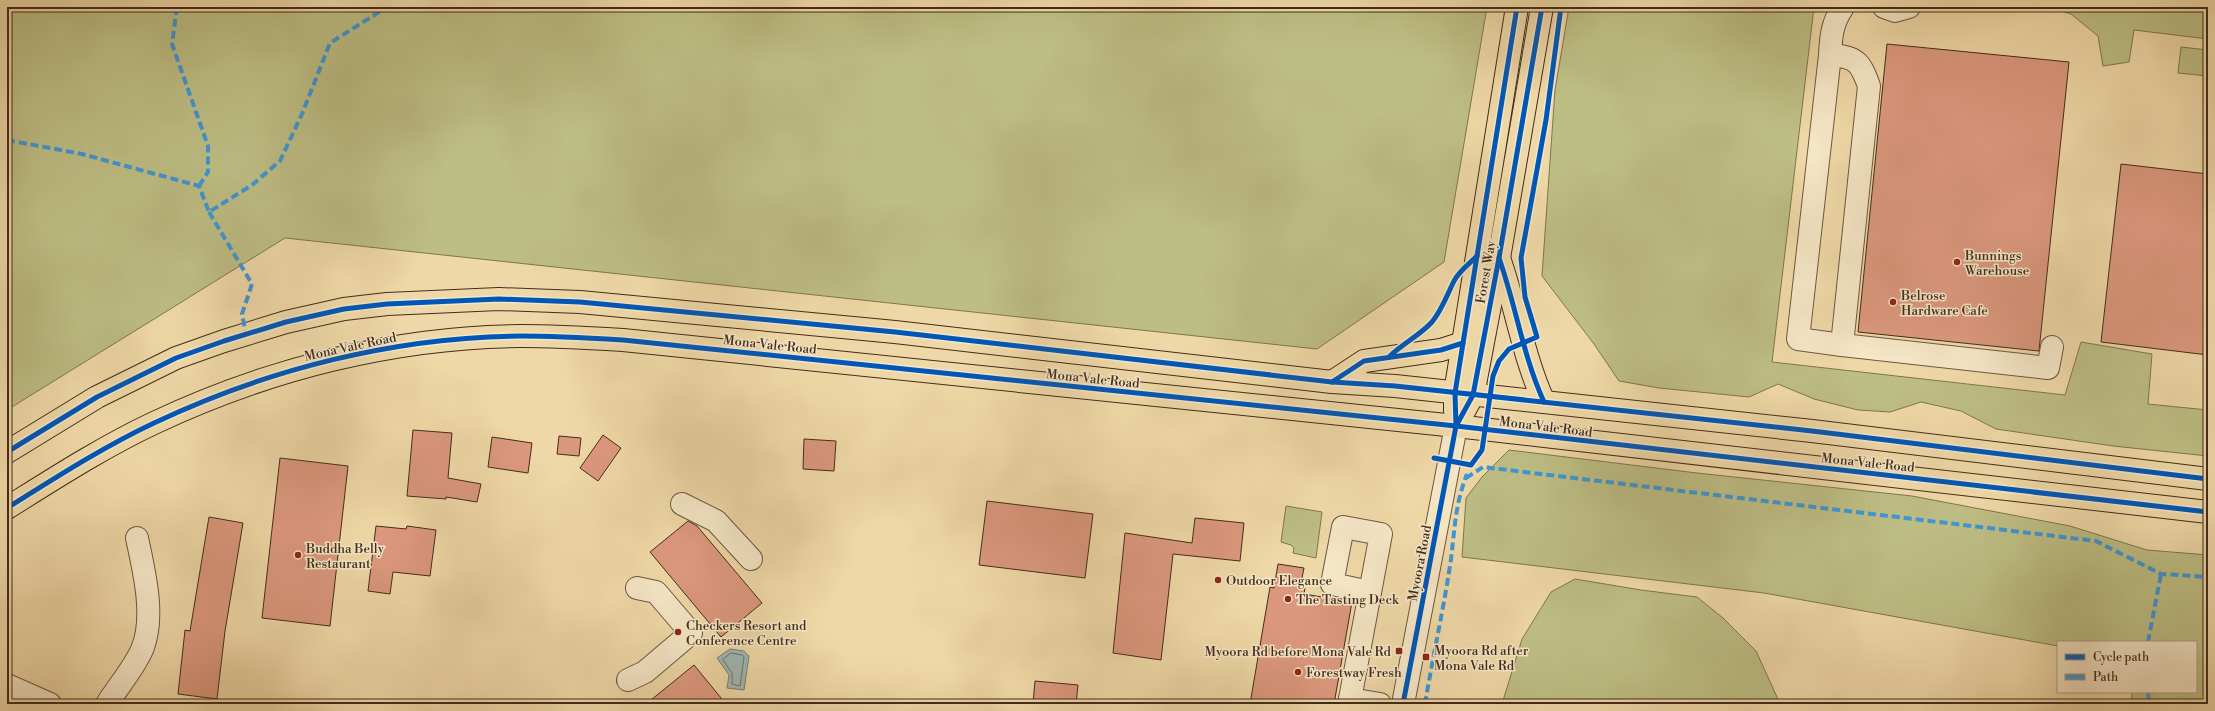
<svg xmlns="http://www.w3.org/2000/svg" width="2215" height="711" viewBox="0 0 2215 711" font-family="'Libre Bodoni',serif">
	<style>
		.green { fill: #bdbe84; stroke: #807550 }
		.water { fill: #9fb7b3; stroke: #7a7f77 }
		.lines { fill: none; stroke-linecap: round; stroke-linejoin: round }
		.shore { stroke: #707268; stroke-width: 1 }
		.building { fill: #dc987e; stroke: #422c1d }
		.minor-casing { stroke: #6d5740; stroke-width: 24 }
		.major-casing { stroke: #422c1d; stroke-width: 24 }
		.highway-casing { stroke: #422c1d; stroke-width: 24 }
		.minor { stroke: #f5e6c6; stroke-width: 22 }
		.major { stroke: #efd8a7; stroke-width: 22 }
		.highway { stroke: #efd8a7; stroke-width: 22 }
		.quiet { stroke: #3f96d5; stroke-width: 4; stroke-dasharray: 8 4; stroke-linecap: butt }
		.cycleway-casing { stroke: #f5e6c6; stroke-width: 8 }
		.cycleway { stroke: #0057b8; stroke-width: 5 }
		.poi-dot { fill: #8f2418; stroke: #f5e6c6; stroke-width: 1.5 }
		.labels { text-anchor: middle; stroke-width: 3; stroke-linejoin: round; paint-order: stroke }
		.poi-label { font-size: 13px; fill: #422c1d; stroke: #f5e6c6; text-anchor: start }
		.street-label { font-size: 13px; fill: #422c1d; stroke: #f5e6c6 }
	</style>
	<rect width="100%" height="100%" fill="#efd8a7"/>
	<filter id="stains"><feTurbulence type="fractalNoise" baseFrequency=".005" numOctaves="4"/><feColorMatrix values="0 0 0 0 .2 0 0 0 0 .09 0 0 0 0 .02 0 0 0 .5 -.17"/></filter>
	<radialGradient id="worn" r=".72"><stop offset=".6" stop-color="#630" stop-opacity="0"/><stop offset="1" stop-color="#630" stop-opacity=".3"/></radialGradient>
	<g class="green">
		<polygon points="7,7 1487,7 1444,262 1317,349 285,238 7,410"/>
		<polygon points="1569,7 1814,7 1772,362 2065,395 2081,342 2152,354 2148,404 2208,410 2208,456 2113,446 1996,429 1961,411 1921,402 1890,412 1858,410 1814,399 1778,384 1749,397 1659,388 1619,381 1594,344 1542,276 1555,90"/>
		<polygon points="2049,7 2208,7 2208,39 2134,30 2129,62 2103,66 2098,36 2071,14"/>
		<polygon points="2181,47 2208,50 2208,76 2178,73"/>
		<polygon points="1509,450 1697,473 1912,496 2070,526 2147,550 2208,555 2208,704 2131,704 2132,692 2196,692 2196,642 2058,642 2058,646 1764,593 1462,557 1466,498 1482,477"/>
		<polygon points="1286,506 1322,512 1316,558 1293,553 1294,548 1291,545 1281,542"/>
		<polygon points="1575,579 1641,590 1697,597 1723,618 1756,651 1777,697 1778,704 1502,704 1522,639 1551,592"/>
	</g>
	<polygon class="water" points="730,649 744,651 749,656 744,690 727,688 729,675 717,658"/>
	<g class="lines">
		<polygon class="shore" points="731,653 742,655 744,657 740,686 732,684 732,673 723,660"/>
	</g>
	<g class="building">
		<polygon points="1887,44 2069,62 2039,351 1858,332"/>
		<polygon points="2121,164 2208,174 2208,355 2101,342"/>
		<polygon points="413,430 452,433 448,478 481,484 477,502 446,497 446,499 407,496"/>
		<polygon points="603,435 621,448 598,481 580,468"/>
		<polygon points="559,436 581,438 579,456 557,454"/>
		<polygon points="492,437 532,443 528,473 488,467"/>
		<polygon points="804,439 836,441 834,471 803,469"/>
		<polygon points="280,458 348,466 330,626 262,618"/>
		<polygon points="987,501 1093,514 1085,578 979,565"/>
		<polygon points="209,517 243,523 225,631 217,699 178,694 185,630 190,631"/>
		<polygon points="1195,518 1244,523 1240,561 1173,554 1161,660 1113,653 1125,533 1192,543"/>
		<polygon points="688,521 697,526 762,603 721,637 650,552"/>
		<polygon points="376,526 406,529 407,526 436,530 430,576 393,572 390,594 368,591"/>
		<polygon points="1278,564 1304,568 1300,588 1305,588 1304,594 1352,602 1334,704 1250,704 1270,587 1274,588"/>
		<polygon points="694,665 726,704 646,704"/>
		<polygon points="1035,681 1078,685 1076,704 1033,704"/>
	</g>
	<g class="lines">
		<g class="minor-casing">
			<g id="minor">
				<path d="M1843,7C1832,23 1831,36 1830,55L1798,339L1842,345L2048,368L2052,347"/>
				<polyline points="1884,7 1895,11 1909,7"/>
				<path d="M1830,55C1856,57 1860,61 1869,86L1842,345"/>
				<polyline points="682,504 716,521 751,559"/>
				<polyline points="628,680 645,672 691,633 656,592 637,588"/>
				<polyline points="7,685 50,704"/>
				<polyline points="1350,699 1380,704"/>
				<path d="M107,704C117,688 137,664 143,647C155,615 144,571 137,538"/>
				<polyline points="1349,704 1350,699 1381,534 1343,527 1332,584 1370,592"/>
				<polyline points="1403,704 1456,426"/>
			</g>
		</g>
		<g class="major-casing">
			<g id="major">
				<polyline points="1455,411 1455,393 1517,7"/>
				<polyline points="1456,426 1473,395 1499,258 1542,7"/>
			</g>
		</g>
		<g class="highway-casing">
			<g id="highway">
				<path d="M1499,258C1516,306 1523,356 1544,402"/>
				<polyline points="1332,382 1364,361 1441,350 1463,343"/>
				<polyline points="7,452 97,397 176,358 224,341 286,322 344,309 387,304 499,299 580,302 895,332 1332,382 1395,386 1812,431 2208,479"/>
				<path d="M7,508C55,478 103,447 154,423C268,369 395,337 521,336C555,336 589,338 623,340L1456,426L2208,512"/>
			</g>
		</g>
		<use href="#minor" class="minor"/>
		<use href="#major" class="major"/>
		<use href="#highway" class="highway"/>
		<g class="quiet">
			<polyline points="177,7 172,44 208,146 208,172 199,186"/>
			<polyline points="7,140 82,154 199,186 209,212 252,185 280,161 302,114 330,43 387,7"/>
			<polyline points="209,212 252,284 242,314 246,334"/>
			<polyline points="1466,478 1483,467 2096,541 2161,574 2208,577"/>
			<polyline points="2148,642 2161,574"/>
			<polyline points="2148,692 2149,704"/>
			<path d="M1425,704C1433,656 1444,607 1451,559C1455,527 1455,505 1467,474"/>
		</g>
		<g class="cycleway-casing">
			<g id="cycleway">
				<path d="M1499,258C1516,306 1523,356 1544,402"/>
				<path d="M1389,357C1402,344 1419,336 1432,322C1442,310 1447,295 1454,281C1458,272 1470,263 1477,256"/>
				<polyline points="1332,382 1364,361 1441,350 1463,343"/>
				<polyline points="1456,426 1473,395 1499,258 1542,7"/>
				<polyline points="7,452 97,397 176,358 224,341 286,322 344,309 387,304 499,299 580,302 895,332 1332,382 1395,386 1812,431 2208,479"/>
				<polyline points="1434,458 1471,465 1482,450 1493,376 1499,361 1509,349 1537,337 1525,297 1521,258 1546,120 1561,7"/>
				<path d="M7,508C55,478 103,447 154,423C268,369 395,337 521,336C555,336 589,338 623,340L1456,426L2208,512"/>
				<polyline points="1403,704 1456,426 1455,393 1517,7"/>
			</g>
		</g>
		<use href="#cycleway" class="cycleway"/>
	</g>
	<g class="poi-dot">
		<circle cx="1957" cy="262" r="4"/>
		<circle cx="1893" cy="302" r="4"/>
		<circle cx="298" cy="555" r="4"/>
		<circle cx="1218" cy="580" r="4"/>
		<circle cx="1288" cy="599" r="4"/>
		<circle cx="678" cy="632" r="4"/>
		<rect x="1395" y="647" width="8" height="8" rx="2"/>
		<rect x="1422" y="653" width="8" height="8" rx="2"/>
		<circle cx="1298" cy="672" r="4"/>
	</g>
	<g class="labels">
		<g class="poi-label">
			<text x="1965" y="260">Bunnings<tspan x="1965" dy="15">Warehouse</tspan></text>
			<text x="1901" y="300">Belrose<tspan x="1901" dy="15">Hardware Cafe</tspan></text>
			<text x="306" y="553">Buddha Belly<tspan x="306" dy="15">Restaurant</tspan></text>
			<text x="1226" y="585">Outdoor Elegance</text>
			<text x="1296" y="604">The Tasting Deck</text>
			<text x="686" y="630">Checkers Resort and<tspan x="686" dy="15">Conference Centre</tspan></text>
			<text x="1434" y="655">Myoora Rd after<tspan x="1434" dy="15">Mona Vale Rd</tspan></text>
			<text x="1391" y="656" text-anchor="end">Myoora Rd before Mona Vale Rd</text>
			<text x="1306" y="677">Forestway Fresh</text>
		</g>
		<g class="street-label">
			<text transform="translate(1485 272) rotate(-80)" y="5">Forest Way</text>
			<text transform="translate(770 344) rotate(6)" y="5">Mona Vale Road</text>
			<text transform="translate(350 346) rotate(-12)" y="5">Mona Vale Road</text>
			<text transform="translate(1093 378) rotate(6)" y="5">Mona Vale Road</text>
			<text transform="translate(1546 426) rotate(7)" y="5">Mona Vale Road</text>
			<text transform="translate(1868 462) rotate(6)" y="5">Mona Vale Road</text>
			<text transform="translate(1419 563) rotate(-79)" y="5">Myoora Road</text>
		</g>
	</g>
	<rect width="2215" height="711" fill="none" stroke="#efd8a7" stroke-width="24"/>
	<rect x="8" y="8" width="2199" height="695" fill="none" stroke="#422c1d" stroke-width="2"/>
	<rect x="12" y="12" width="2191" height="687" fill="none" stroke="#422c1d"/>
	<rect x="2057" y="641" width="140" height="52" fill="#f5e6c6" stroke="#ad9c82"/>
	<rect x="2065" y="654" width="20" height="6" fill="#0057b8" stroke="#ad9c82"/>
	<text x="2093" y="661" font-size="12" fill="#422c1d">Cycle path</text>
	<rect x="2065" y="674" width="20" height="6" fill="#3f96d5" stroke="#ad9c82"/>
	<text x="2093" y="681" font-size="12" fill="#422c1d">Path</text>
	<rect width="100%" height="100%" filter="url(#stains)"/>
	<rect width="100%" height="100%" fill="url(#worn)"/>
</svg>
